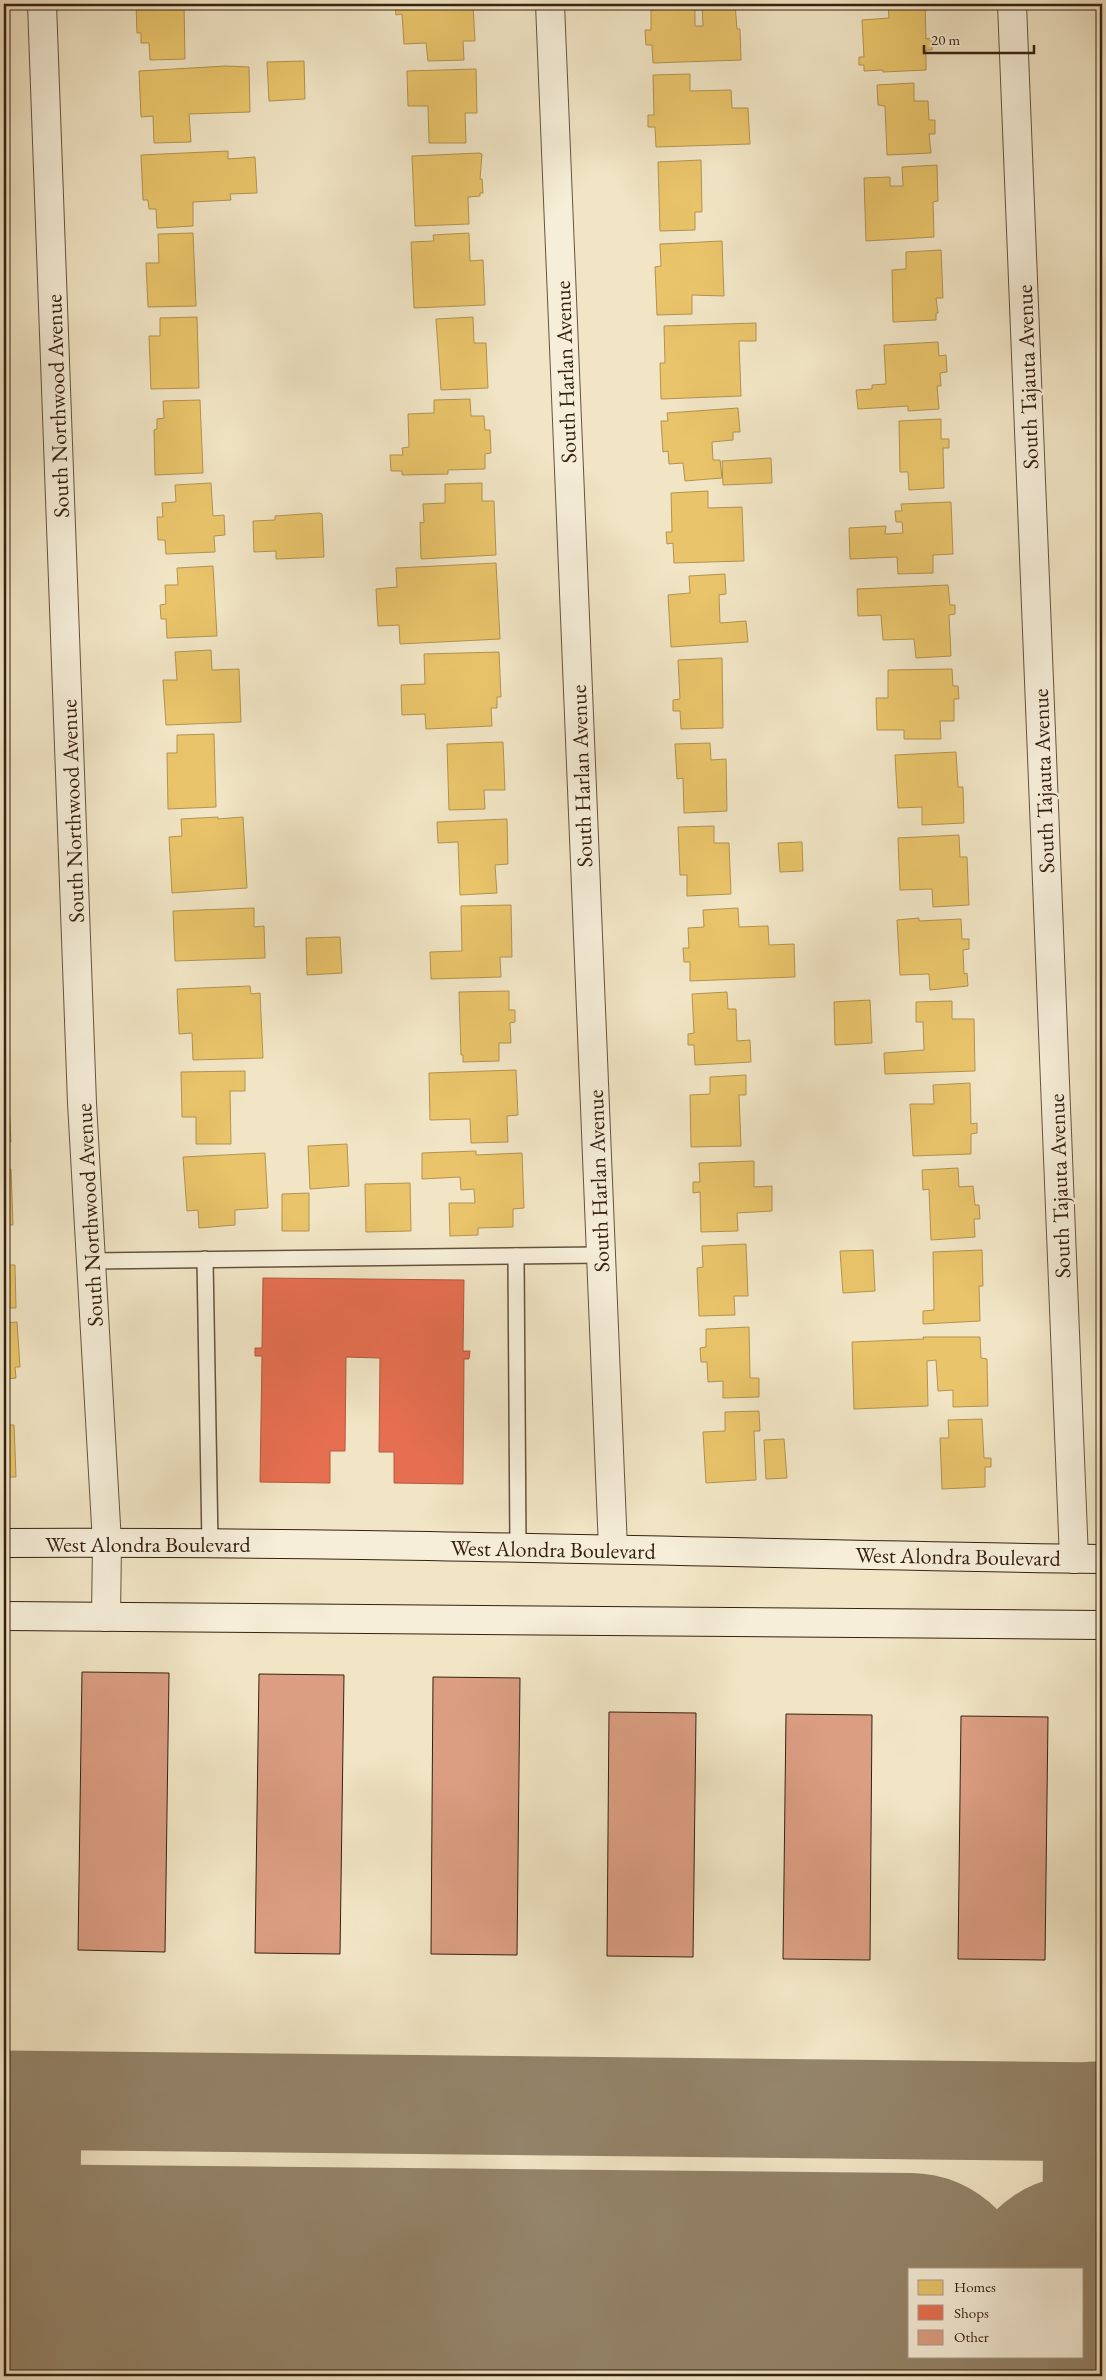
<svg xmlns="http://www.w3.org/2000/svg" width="1106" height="2380" viewBox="0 0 1106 2380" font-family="'EB Garamond',serif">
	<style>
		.homes { fill: #e9c46a; stroke: #b3934f }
		.shops { fill: #e76f51; stroke: #b2583e }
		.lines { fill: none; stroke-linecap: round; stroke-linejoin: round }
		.taxiway { stroke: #94846a; stroke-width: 99 }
		.runway { stroke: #94846a; stroke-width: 246 }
		.building { fill: #dc9e83; stroke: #362210 }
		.service-casing { stroke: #65533d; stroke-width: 18 }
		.minor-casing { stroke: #65533d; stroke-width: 30 }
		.secondary-casing { stroke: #362210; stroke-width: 30 }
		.service { stroke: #f6eed9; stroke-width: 15 }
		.minor { stroke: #f6eed9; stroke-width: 28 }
		.secondary { stroke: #f6eed9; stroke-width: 28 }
		.labels { text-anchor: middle; stroke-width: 5; stroke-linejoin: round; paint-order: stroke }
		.street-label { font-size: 22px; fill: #362210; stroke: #f6eed9 }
	</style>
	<rect width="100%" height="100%" fill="#f1e5c5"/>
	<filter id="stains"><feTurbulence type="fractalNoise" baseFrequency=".004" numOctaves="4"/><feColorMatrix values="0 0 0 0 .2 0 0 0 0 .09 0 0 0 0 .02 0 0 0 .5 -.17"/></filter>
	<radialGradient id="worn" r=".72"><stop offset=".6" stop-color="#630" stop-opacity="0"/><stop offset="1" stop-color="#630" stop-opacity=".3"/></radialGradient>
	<g class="homes">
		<polygon points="136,4 184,4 185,59 150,60 149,43 141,43 141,33 137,33"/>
		<polygon points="395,4 473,4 475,41 463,41 464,60 428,61 426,43 404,44 402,14 396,15"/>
		<polygon points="665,4 701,4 701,10 695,10 695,26 703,26 702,4 735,4 737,29 740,29 741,60 653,63 652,45 646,45 645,30 651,30 651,10 665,9"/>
		<polygon points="888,4 925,4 926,39 932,38 932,50 926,50 926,70 883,72 883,70 864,71 864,65 859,65 859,57 864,57 862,20 889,18"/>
		<polygon points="304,61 305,99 269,101 267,62"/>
		<polygon points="226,66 249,67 250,112 189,114 191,142 154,143 153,116 141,117 139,71"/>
		<polygon points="476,69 477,113 465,113 466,143 429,143 428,106 408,106 407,71"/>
		<polygon points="690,74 690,91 731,90 732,108 748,108 750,144 656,147 655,127 648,127 648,115 654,115 653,75"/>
		<polygon points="914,83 914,101 928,101 929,120 935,120 935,134 929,134 931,153 887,155 885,106 878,105 877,85"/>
		<polygon points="228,151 228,159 255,157 257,193 230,194 231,200 193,202 193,226 157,228 156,209 149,209 148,200 143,200 141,155"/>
		<polygon points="479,153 482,154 480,179 482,179 483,193 480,193 480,196 468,197 469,224 415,226 412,156"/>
		<polygon points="701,160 702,212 695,212 695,230 660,231 658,162"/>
		<polygon points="937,165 938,201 933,202 934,237 866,241 864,178 890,177 890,186 903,186 902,167"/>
		<polygon points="193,233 196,306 148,307 146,263 159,263 158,234"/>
		<polygon points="469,233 470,261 483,260 485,305 414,308 411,242 434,241 433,235"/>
		<polygon points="722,241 724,296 692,295 692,314 657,315 655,267 661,266 660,244"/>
		<polygon points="941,250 943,298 936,298 938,313 936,313 936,320 893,322 892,270 906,269 906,252"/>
		<polygon points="197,317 199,388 151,389 149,336 160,336 160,318"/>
		<polygon points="473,317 474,343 486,343 488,388 441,390 436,319"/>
		<polygon points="756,323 756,341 739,341 741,396 661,399 660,363 665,363 664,326"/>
		<polygon points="938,342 939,356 946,355 947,372 940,373 941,386 937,386 939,409 908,411 908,406 858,409 856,390 872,389 872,385 886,384 884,345"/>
		<polygon points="470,399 471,416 484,416 485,430 490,430 491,453 485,454 485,469 448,470 448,474 402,475 402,471 391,471 390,455 403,455 402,448 409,447 408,414 434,413 434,400"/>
		<polygon points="200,400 203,473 155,475 154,430 157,429 157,419 164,418 163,401"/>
		<polygon points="738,408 740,432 733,432 733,440 712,442 713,460 720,460 722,478 685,481 683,463 669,464 668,451 663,452 661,421 668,421 667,413"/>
		<polygon points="941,419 941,439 949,439 949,448 943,448 944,488 909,490 908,472 900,472 899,421"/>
		<polygon points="771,458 772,483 723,485 722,461"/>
		<polygon points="211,483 213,516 224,515 225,535 214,536 215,552 166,554 165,540 158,540 157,517 163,517 162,503 176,502 175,485"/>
		<polygon points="482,483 482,501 494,501 496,555 421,559 420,522 424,523 423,504 445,503 445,484"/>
		<polygon points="708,491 708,508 742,507 744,561 674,563 673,543 667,544 666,532 672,532 671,493"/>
		<polygon points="951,502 953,554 933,555 933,573 898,574 897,557 850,559 849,528 886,526 885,534 903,533 902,522 896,522 895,511 902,511 901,504"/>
		<polygon points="319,513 322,514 324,557 276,559 276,551 254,552 253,521 275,520 275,516"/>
		<polygon points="496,563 500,639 400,644 399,625 378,626 376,589 397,587 396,568"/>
		<polygon points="213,566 217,636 167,638 166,619 161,619 160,605 166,604 165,585 178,585 177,568"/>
		<polygon points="725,574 726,594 719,595 720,623 746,621 748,642 671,647 668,595 690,593 689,576"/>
		<polygon points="948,585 950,605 955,605 955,614 949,615 951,656 916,658 914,639 883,640 881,615 858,616 857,589"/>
		<polygon points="211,650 212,670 239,669 241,722 166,725 163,680 177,680 175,652"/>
		<polygon points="499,652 501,697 497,697 497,708 491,708 492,726 426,729 425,714 402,715 401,685 425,684 424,654"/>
		<polygon points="722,658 723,728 681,729 680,711 673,711 673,700 680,699 678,660"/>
		<polygon points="952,669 953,686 958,686 959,699 954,699 954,721 940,721 941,739 904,739 904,730 877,730 876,698 888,698 888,670"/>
		<polygon points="214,734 216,807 168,809 167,753 177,753 177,735"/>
		<polygon points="503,742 505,790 484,790 485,809 449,810 447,744"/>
		<polygon points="710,743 711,760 726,759 727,811 684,813 683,778 677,779 675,744"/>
		<polygon points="956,752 958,787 963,787 964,823 922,825 922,807 898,808 895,755"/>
		<polygon points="218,817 218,819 243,817 247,888 172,893 169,837 182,836 181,819"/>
		<polygon points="507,819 508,864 495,865 497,893 460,895 458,842 438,843 437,822"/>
		<polygon points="714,826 714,843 729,843 731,894 687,896 687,875 680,875 678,827"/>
		<polygon points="959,835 960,857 967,857 969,905 933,907 932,889 900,890 898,838"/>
		<polygon points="802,842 803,871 780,872 778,843"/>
		<polygon points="511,905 512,957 500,957 501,977 431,979 430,952 462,951 461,906"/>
		<polygon points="254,908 254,927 264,926 265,958 175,961 173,911"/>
		<polygon points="738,908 739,927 768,926 769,945 794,944 795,977 690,981 690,962 684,962 683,948 689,948 688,928 704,927 703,910"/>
		<polygon points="919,918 919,921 961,919 962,939 969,939 969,949 963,950 964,974 967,973 968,986 930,990 929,974 900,975 897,920"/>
		<polygon points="340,937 342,973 307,975 306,938"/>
		<polygon points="250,986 251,994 260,993 263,1058 193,1060 192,1033 179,1034 177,989"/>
		<polygon points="509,991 509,1010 515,1010 515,1022 510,1023 511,1043 499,1043 499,1061 463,1062 463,1055 461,1055 459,992"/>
		<polygon points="727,992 728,1009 736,1009 737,1041 750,1040 751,1062 695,1065 694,1045 688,1045 688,1034 694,1033 692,994"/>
		<polygon points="870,1000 872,1043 835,1045 834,1002"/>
		<polygon points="952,1001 952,1019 974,1019 975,1071 885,1074 884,1053 924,1050 923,1022 916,1022 916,1002"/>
		<polygon points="516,1070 518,1115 507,1116 508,1142 471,1143 470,1119 430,1120 429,1073"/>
		<polygon points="245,1071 245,1091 230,1091 231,1144 196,1144 196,1117 182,1117 181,1072"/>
		<polygon points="746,1075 746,1095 739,1095 741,1146 691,1147 690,1095 710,1094 710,1077"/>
		<polygon points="970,1083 971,1124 977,1123 977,1133 971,1134 971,1154 913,1156 910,1104 934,1104 933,1085"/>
		<polygon points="4,1086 8,1086 11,1142 4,1142"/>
		<polygon points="347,1144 349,1186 310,1189 308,1146"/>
		<polygon points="476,1151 476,1155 522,1153 524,1208 513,1209 513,1227 478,1228 478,1235 450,1236 449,1203 475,1203 474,1189 461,1190 460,1177 422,1179 422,1153"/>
		<polygon points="265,1153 268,1208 235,1210 235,1225 199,1228 198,1210 187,1211 183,1157"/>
		<polygon points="754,1161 754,1187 772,1186 772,1211 737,1213 738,1231 701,1232 700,1192 693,1193 693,1182 700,1182 699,1163"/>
		<polygon points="958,1168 959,1187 973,1186 975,1205 979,1205 980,1219 974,1219 975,1237 931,1240 929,1189 923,1190 922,1170"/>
		<polygon points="4,1169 11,1169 13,1225 4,1225"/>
		<polygon points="410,1183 411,1231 366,1232 365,1184"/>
		<polygon points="309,1193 309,1231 282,1231 282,1194"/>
		<polygon points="746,1244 748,1296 734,1296 735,1315 699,1316 697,1268 703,1267 702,1246"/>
		<polygon points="873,1250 875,1291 843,1293 840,1251"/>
		<polygon points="982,1250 983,1286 979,1286 980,1321 923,1324 923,1311 934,1310 933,1252"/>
		<polygon points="4,1265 15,1265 16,1308 4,1308"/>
		<polygon points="17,1322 20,1367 15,1367 16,1378 8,1379 9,1396 4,1396 4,1323"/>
		<polygon points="749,1327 750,1378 759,1378 759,1397 723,1398 723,1381 708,1382 707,1362 701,1362 700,1348 706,1347 706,1329"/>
		<polygon points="923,1337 980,1337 981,1358 987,1359 988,1406 953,1407 953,1390 938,1391 936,1360 927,1361 928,1406 854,1409 852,1342 924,1339"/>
		<polygon points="759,1411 760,1431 754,1431 756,1480 706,1483 703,1432 725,1431 725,1412"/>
		<polygon points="982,1419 984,1458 991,1458 991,1467 985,1467 985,1487 942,1489 940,1438 949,1438 948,1420"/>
		<polygon points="4,1425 14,1425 16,1477 4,1477"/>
		<polygon points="784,1439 787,1478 766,1479 764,1440"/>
	</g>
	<polygon class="shops" points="263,1278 464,1280 463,1351 470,1351 469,1359 464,1359 463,1484 394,1483 394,1452 379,1452 380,1358 346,1357 345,1451 330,1451 330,1483 260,1482 262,1356 255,1356 255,1348 262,1348"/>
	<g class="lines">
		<g class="taxiway">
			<polyline points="4,2100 1102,2112"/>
			<polyline points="30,2287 32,2101"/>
			<polyline points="1090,2376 1093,2111"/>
		</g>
		<g class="runway">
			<polyline points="4,2287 910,2296"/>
			<polyline points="1082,2298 1102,2298"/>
		</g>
	</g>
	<g class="building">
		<polygon points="82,1672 169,1673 165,1952 78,1950"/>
		<polygon points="259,1674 344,1675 340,1954 255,1953"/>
		<polygon points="433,1677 520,1678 517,1955 431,1954"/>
		<polygon points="609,1712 696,1713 693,1957 607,1956"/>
		<polygon points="786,1714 872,1715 870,1960 783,1959"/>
		<polygon points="961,1716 1048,1717 1045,1960 958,1959"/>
	</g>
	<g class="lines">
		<g class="service-casing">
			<g id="service">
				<polyline points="516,1256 518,1548"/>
				<polyline points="205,1259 210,1544"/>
				<polyline points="91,1261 601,1255"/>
			</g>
		</g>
		<g class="minor-casing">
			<g id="minor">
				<polyline points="42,4 82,1103 107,1543 106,1617"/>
				<polyline points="550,4 613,1549"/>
				<polyline points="1012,4 1074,1559"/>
			</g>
		</g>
		<g class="secondary-casing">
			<g id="secondary">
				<path d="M4,1543C370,1541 736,1554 1102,1559"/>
				<polyline points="4,1616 1102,1625"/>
			</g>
		</g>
		<use href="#service" class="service"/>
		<use href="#minor" class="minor"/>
		<use href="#secondary" class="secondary"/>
	</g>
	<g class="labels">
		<g class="street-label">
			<text transform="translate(565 372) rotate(-92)" y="8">South Harlan Avenue</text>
			<text transform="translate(1027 377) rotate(-92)" y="8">South Tajauta Avenue</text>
			<text transform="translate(57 406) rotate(-92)" y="8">South Northwood Avenue</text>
			<text transform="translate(581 776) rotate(-92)" y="8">South Harlan Avenue</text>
			<text transform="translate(1043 781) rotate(-92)" y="8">South Tajauta Avenue</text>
			<text transform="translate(72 811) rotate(-92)" y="8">South Northwood Avenue</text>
			<text transform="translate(598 1181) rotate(-92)" y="8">South Harlan Avenue</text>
			<text transform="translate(1059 1186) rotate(-92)" y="8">South Tajauta Avenue</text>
			<text transform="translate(89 1215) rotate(-93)" y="8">South Northwood Avenue</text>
			<text x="148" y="1552">West Alondra Boulevard</text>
			<text transform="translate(553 1549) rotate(1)" y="8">West Alondra Boulevard</text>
			<text transform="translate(958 1556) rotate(1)" y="8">West Alondra Boulevard</text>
		</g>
	</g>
	<rect width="1106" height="2380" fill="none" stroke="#f1e5c5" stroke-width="20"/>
	<rect x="5" y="5" width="1096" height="2370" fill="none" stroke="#362210" stroke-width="2.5"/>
	<rect x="10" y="10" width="1086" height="2360" fill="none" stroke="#362210"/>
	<rect x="908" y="2268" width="175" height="90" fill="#f6eed9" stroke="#a99c89"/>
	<rect x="918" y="2280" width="25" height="15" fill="#e9c46a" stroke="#a99c89"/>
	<text x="954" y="2292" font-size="15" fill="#362210">Homes</text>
	<rect x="918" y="2305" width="25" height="15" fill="#e76f51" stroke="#a99c89"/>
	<text x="954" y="2318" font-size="15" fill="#362210">Shops</text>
	<rect x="918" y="2330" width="25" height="15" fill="#dc9e83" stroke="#a99c89"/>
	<text x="954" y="2342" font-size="15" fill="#362210">Other</text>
	<path d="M924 45v8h110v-8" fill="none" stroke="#362210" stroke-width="2.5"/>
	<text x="931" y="45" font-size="15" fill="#362210" stroke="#f6eed9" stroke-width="4" paint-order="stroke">20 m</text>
	<rect width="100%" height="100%" filter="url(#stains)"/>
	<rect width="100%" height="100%" fill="url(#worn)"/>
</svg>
